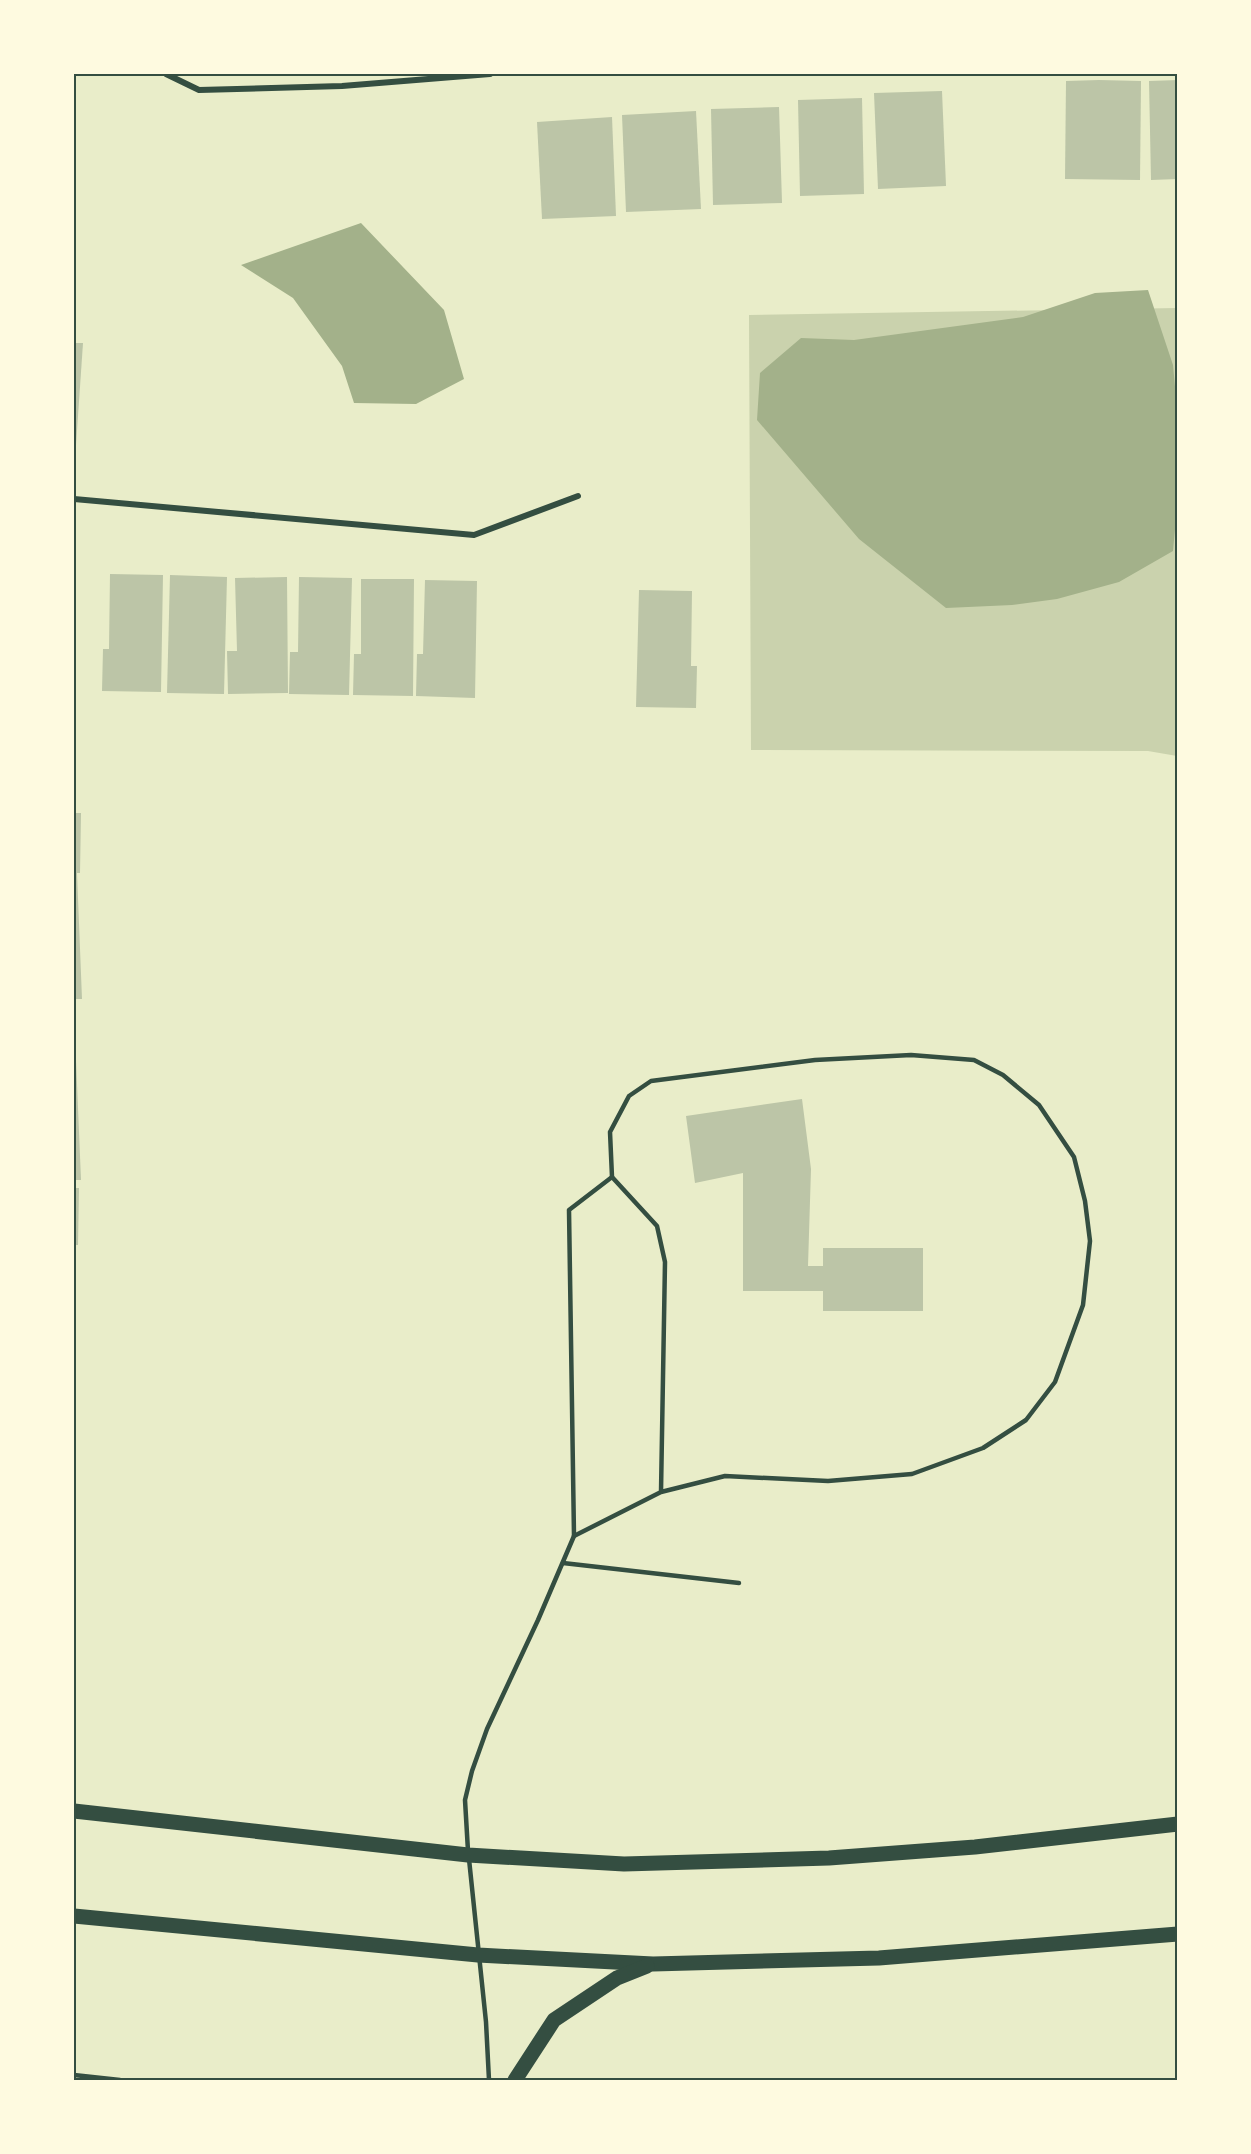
<svg xmlns="http://www.w3.org/2000/svg" width="1251" height="2154" viewBox="0 0 1251 2154" font-family="'Fira Sans',sans-serif">
	<style>
		.green { fill: #cad2ad }
		.water { fill: #a3b18a }
		.building { fill: #bcc5a7 }
		.lines { fill: none; stroke-linecap: round; stroke-linejoin: round }
		.service { stroke: #344e41; stroke-width: 4.5 }
		.minor { stroke: #344e41; stroke-width: 6 }
		.primary { stroke: #344e41; stroke-width: 15 }
		.neatline { fill: none; stroke: #344e41; stroke-width: 2 }
	</style>
	<rect width="100%" height="100%" fill="#e9edc9"/>
	<polygon class="green" points="1177,308 1177,756 1148,751 751,750 749,315"/>
	<g class="water">
		<polygon points="361,223 444,310 464,379 416,404 354,403 342,366 293,298 241,265"/>
		<polygon points="1148,290 1173,365 1177,408 1178,497 1173,551 1119,582 1057,599 1012,605 946,608 859,539 757,420 760,373 801,338 854,340 1023,317 1095,293"/>
	</g>
	<g class="building">
		<polygon points="1099,80 1141,81 1140,180 1065,179 1066,81"/>
		<polygon points="1178,80 1178,179 1151,180 1149,81"/>
		<polygon points="942,91 946,186 878,189 874,93"/>
		<polygon points="862,98 864,194 800,196 798,100"/>
		<polygon points="779,107 782,203 713,205 711,109"/>
		<polygon points="696,111 701,209 626,212 622,115"/>
		<polygon points="612,117 616,216 542,219 537,122"/>
		<polygon points="74,343 83,343 76,445 74,445"/>
		<polygon points="110,574 163,575 161,692 102,691 103,649 109,649"/>
		<polygon points="170,575 227,577 224,694 167,693"/>
		<polygon points="287,577 288,693 228,694 227,651 237,651 235,578"/>
		<polygon points="299,577 352,578 349,695 289,694 290,652 298,652"/>
		<polygon points="361,579 414,579 413,696 353,695 354,654 361,654"/>
		<polygon points="425,580 477,581 475,698 416,696 417,654 423,654"/>
		<polygon points="639,590 692,591 691,666 697,666 696,708 636,707"/>
		<polygon points="74,813 81,813 80,873 77,873 82,999 74,999"/>
		<polygon points="74,1060 76,1060 81,1180 74,1180"/>
		<polygon points="802,1099 811,1169 808,1266 823,1266 823,1248 923,1248 923,1311 823,1311 823,1291 743,1291 743,1173 695,1183 686,1116"/>
		<polygon points="74,1188 79,1188 78,1245 74,1245"/>
	</g>
	<g class="lines">
		<g class="service">
			<polyline points="574,1536 569,1210 612,1177"/>
			<polyline points="563,1563 739,1583"/>
			<polyline points="468,1851 465,1800 472,1771 487,1729 538,1620 574,1536 661,1492 725,1476 828,1481 912,1474 983,1448 1026,1420 1055,1382 1083,1305 1090,1241 1085,1201 1074,1157 1039,1105 1003,1075 974,1060 911,1055 815,1060 651,1081 629,1096 610,1132 612,1177 657,1226 665,1262 661,1492"/>
			<polyline points="469,1859 486,2022 489,2080"/>
			<polyline points="74,2075 120,2080"/>
		</g>
		<g class="minor">
			<polyline points="166,74 199,90 342,86 490,74"/>
			<polyline points="74,499 474,535 578,496"/>
		</g>
		<g class="primary">
			<polyline points="74,1811 468,1855 624,1864 829,1858 975,1847 1178,1824"/>
			<polyline points="74,1916 478,1955 653,1964 879,1958 1178,1934"/>
			<polyline points="515,2080 554,2020 617,1978 647,1966"/>
		</g>
	</g>
	<rect width="1251" height="2154" fill="none" stroke="#fefae0" stroke-width="150"/>
	<rect x="75" y="75" width="1101" height="2004" class="neatline"/>
</svg>
